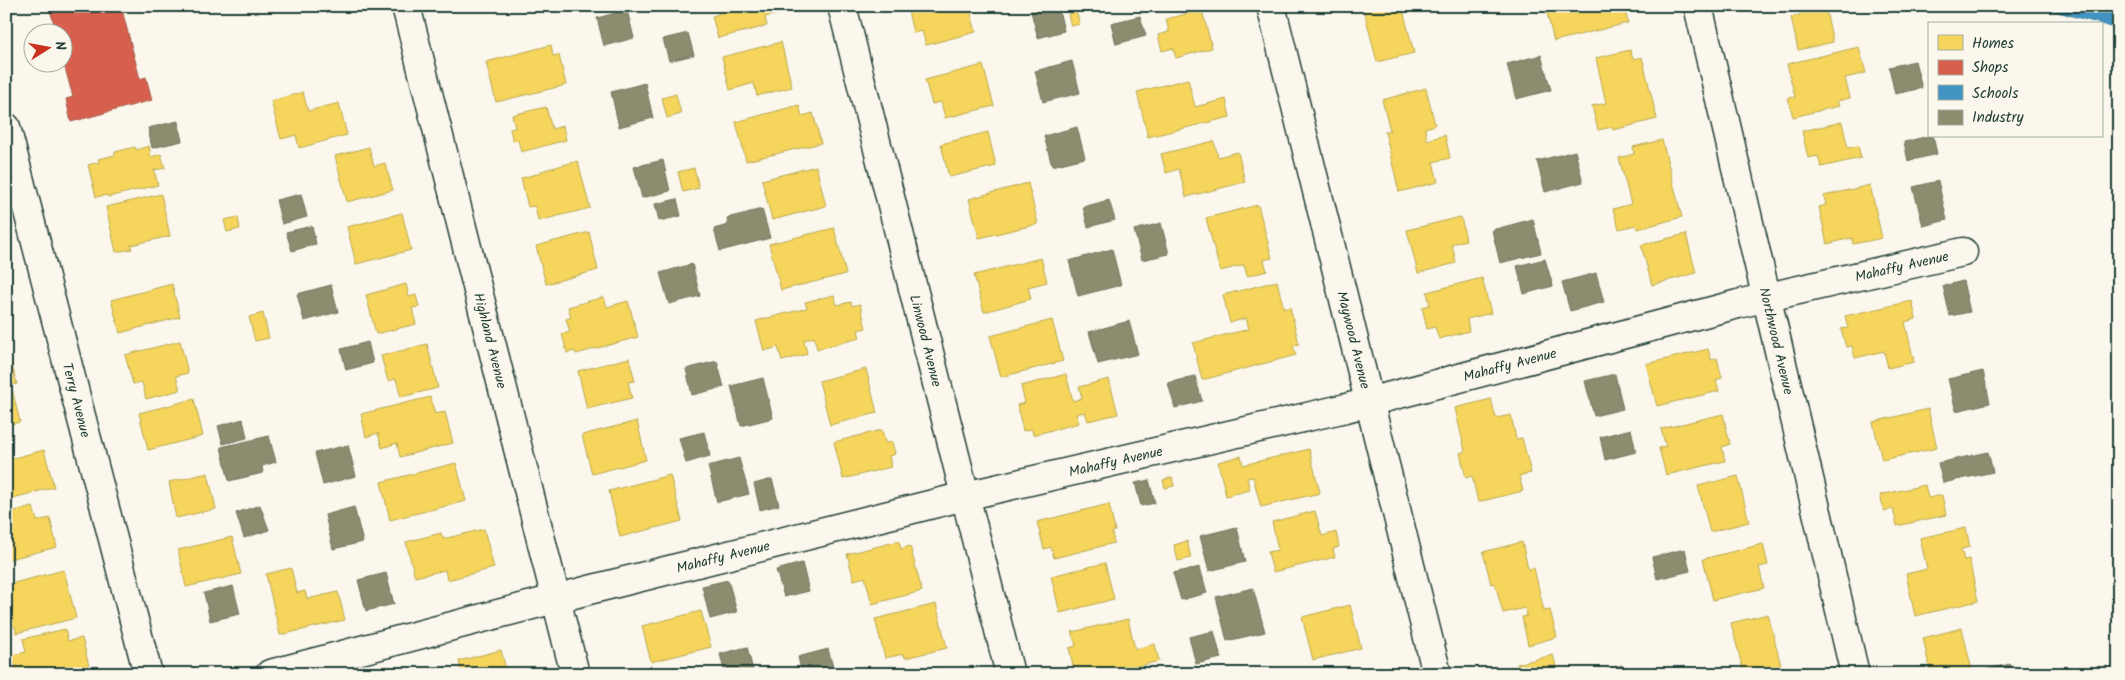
<svg xmlns="http://www.w3.org/2000/svg" width="2125" height="680" viewBox="0 0 2125 680" font-family="Kalam,sans-serif">
	<style>
		.homes { fill: #f6d55c; stroke: #b6a750 }
		.shops { fill: #d6604d; stroke: #9f5646 }
		.schools { fill: #4393c3; stroke: #387998 }
		.industry { fill: #8c8c6e; stroke: #6b745d }
		.lines { fill: none; stroke-linecap: round; stroke-linejoin: round }
		.minor-casing { stroke: #1f3d34; stroke-width: 31 }
		.minor { stroke: #fbf7ec; stroke-width: 28 }
		.labels { text-anchor: middle; stroke-width: 5; stroke-linejoin: round; paint-order: stroke }
		.street-label { font-size: 14px; fill: #1f3d34; stroke: #fbf7ec }
	</style>
	<rect width="100%" height="100%" fill="#fbf7ec"/>
	<filter id="ink" filterUnits="userSpaceOnUse"><feTurbulence type="fractalNoise" baseFrequency=".02" numOctaves="2"/><feDisplacementMap in="SourceGraphic" scale="10" xChannelSelector="R" yChannelSelector="G"/><feConvolveMatrix kernelMatrix="1 2 1 2 8 2 1 2 1" color-interpolation-filters="sRGB"/></filter>
	<g filter="url(#ink)">
		<g class="homes">
			<polygon points="717,6 776,6 778,14 765,17 767,26 718,38 712,16 719,14"/>
			<polygon points="927,6 969,6 976,32 926,45 922,31 913,33 908,11"/>
			<polygon points="1363,6 1402,6 1414,53 1377,62"/>
			<polygon points="1545,6 1624,6 1628,23 1554,41"/>
			<polygon points="1798,6 1833,6 1834,9 1826,11 1833,42 1798,50 1791,17 1800,15"/>
			<polygon points="1202,10 1212,48 1176,58 1173,48 1162,51 1158,35 1169,32 1166,19"/>
			<polygon points="1076,12 1080,24 1071,26 1068,14"/>
			<polygon points="781,42 792,87 757,96 754,83 730,90 722,57"/>
			<polygon points="551,45 553,56 559,55 566,85 496,102 486,62"/>
			<polygon points="1859,47 1866,73 1845,78 1850,98 1837,101 1839,106 1793,117 1788,98 1795,97 1787,64"/>
			<polygon points="1630,50 1633,59 1642,57 1657,119 1613,130 1612,127 1598,130 1592,106 1606,103 1596,58"/>
			<polygon points="983,65 994,106 945,118 941,102 932,104 925,80"/>
			<polygon points="1188,79 1195,107 1226,99 1230,117 1148,137 1137,92"/>
			<polygon points="1426,88 1435,125 1425,128 1427,140 1445,135 1450,158 1433,162 1438,182 1399,192 1385,132 1390,130 1382,100"/>
			<polygon points="303,92 308,111 339,103 347,135 299,148 296,135 281,139 271,101"/>
			<polygon points="676,94 681,114 667,118 662,98"/>
			<polygon points="799,105 802,116 813,113 821,143 746,161 736,122"/>
			<polygon points="546,107 552,129 563,126 566,140 521,152 518,140 513,141 510,129 515,128 512,115"/>
			<polygon points="1842,122 1848,148 1858,146 1861,158 1821,167 1818,156 1808,158 1802,131"/>
			<polygon points="988,132 996,166 949,177 941,144"/>
			<polygon points="1662,140 1682,217 1638,229 1636,225 1619,229 1613,209 1631,204 1619,158 1634,154 1633,147"/>
			<polygon points="1214,141 1218,157 1238,152 1245,182 1186,197 1179,169 1166,173 1161,154"/>
			<polygon points="149,146 151,157 161,154 165,168 154,170 158,185 108,197 107,195 96,197 88,165 99,162 98,159 115,155 115,152 135,147 136,150"/>
			<polygon points="369,147 374,166 385,163 393,190 347,202 335,156"/>
			<polygon points="578,161 590,208 538,221 535,206 528,207 521,178 541,173 541,171"/>
			<polygon points="816,166 826,206 772,220 762,180"/>
			<polygon points="694,168 699,188 683,192 678,172"/>
			<polygon points="1028,183 1038,224 979,238 969,199"/>
			<polygon points="1870,185 1882,238 1853,244 1852,238 1827,244 1819,207 1826,205 1824,196"/>
			<polygon points="161,194 170,236 131,245 132,249 116,252 106,207"/>
			<polygon points="1258,205 1272,258 1264,260 1267,271 1247,276 1244,265 1220,271 1206,218"/>
			<polygon points="402,213 411,250 356,264 347,227"/>
			<polygon points="238,217 240,229 227,232 224,220"/>
			<polygon points="1461,217 1466,240 1452,244 1456,263 1418,273 1407,230"/>
			<polygon points="834,228 846,274 781,290 769,244"/>
			<polygon points="589,232 598,270 546,284 536,246"/>
			<polygon points="1686,234 1696,273 1652,285 1641,245"/>
			<polygon points="1041,258 1047,282 1028,287 1031,299 984,312 974,275"/>
			<polygon points="1482,278 1491,313 1467,319 1469,331 1439,339 1435,327 1427,329 1422,307 1430,305 1427,292"/>
			<polygon points="1277,281 1284,309 1290,307 1299,344 1293,346 1296,355 1202,380 1193,343 1249,329 1246,318 1230,323 1223,295"/>
			<polygon points="172,284 180,317 120,333 111,300"/>
			<polygon points="406,284 409,297 416,295 419,307 412,308 416,324 376,334 366,295"/>
			<polygon points="834,295 837,305 851,302 852,306 860,304 866,328 858,330 860,338 817,349 814,337 804,340 807,354 782,361 778,347 764,351 756,321 807,308 805,302"/>
			<polygon points="604,297 607,307 628,301 638,337 576,354 575,351 567,353 562,334 570,332 566,319 571,317 568,307"/>
			<polygon points="1912,301 1916,319 1905,322 1914,362 1888,368 1884,351 1855,358 1852,346 1846,347 1841,329 1848,328 1845,316"/>
			<polygon points="263,313 269,338 255,341 249,317"/>
			<polygon points="1052,320 1063,361 1001,377 990,336"/>
			<polygon points="180,341 188,373 176,376 180,390 146,399 142,382 133,384 125,355"/>
			<polygon points="6,344 17,384 11,385 20,422 6,425"/>
			<polygon points="427,344 438,388 401,397 396,379 388,381 381,356"/>
			<polygon points="1708,349 1711,360 1717,358 1722,378 1716,380 1719,391 1657,406 1646,364"/>
			<polygon points="629,358 635,381 628,382 632,398 587,409 578,371"/>
			<polygon points="866,369 877,413 830,425 819,381"/>
			<polygon points="1066,374 1073,401 1082,398 1079,387 1109,379 1118,414 1088,421 1085,412 1076,414 1079,423 1033,435 1032,429 1023,431 1017,405 1025,403 1021,386"/>
			<polygon points="430,397 435,414 445,412 453,443 400,457 397,443 382,448 378,433 366,437 361,414"/>
			<polygon points="194,399 203,436 148,450 139,413"/>
			<polygon points="1491,399 1496,418 1511,415 1516,439 1522,438 1531,473 1519,476 1523,491 1478,502 1472,476 1466,478 1460,453 1465,451 1455,408"/>
			<polygon points="1928,409 1937,448 1882,460 1873,422"/>
			<polygon points="1723,414 1730,444 1722,447 1725,461 1666,475 1659,448 1666,447 1661,429"/>
			<polygon points="637,421 646,460 592,474 582,435"/>
			<polygon points="882,430 885,443 892,442 895,454 889,456 891,467 843,479 834,442"/>
			<polygon points="1309,449 1320,493 1261,507 1253,477 1247,478 1250,490 1226,496 1218,462 1241,456 1243,465"/>
			<polygon points="44,450 54,487 6,500 6,460"/>
			<polygon points="456,463 466,501 390,520 381,482"/>
			<polygon points="208,473 216,509 176,518 169,482"/>
			<polygon points="670,475 682,521 620,537 609,491"/>
			<polygon points="1738,476 1749,522 1710,532 1698,486"/>
			<polygon points="1172,477 1174,486 1165,488 1163,480"/>
			<polygon points="1925,485 1928,498 1942,495 1946,515 1897,526 1893,509 1884,511 1880,495"/>
			<polygon points="1109,504 1115,531 1112,532 1114,543 1054,558 1051,547 1044,549 1037,522"/>
			<polygon points="33,507 37,521 50,518 57,547 6,560 6,513"/>
			<polygon points="1315,511 1322,536 1336,532 1339,547 1333,549 1335,557 1273,572 1268,552 1278,550 1272,522"/>
			<polygon points="1966,528 1970,547 1961,549 1964,560 1969,559 1978,601 1915,616 1906,574 1927,569 1920,538"/>
			<polygon points="484,529 494,568 447,580 445,570 415,577 406,542 441,533 443,539"/>
			<polygon points="232,537 241,574 186,587 178,550"/>
			<polygon points="899,541 901,549 910,546 922,591 872,604 865,577 854,580 847,554"/>
			<polygon points="1187,541 1191,558 1178,561 1174,545"/>
			<polygon points="1522,542 1528,569 1534,568 1544,611 1550,610 1557,637 1528,645 1522,617 1527,616 1525,608 1503,613 1495,583 1491,584 1483,552"/>
			<polygon points="1763,544 1768,565 1759,567 1764,588 1713,600 1703,559"/>
			<polygon points="1105,563 1114,599 1060,613 1051,576"/>
			<polygon points="291,568 297,593 305,591 307,599 338,592 345,620 280,635 266,574"/>
			<polygon points="64,570 76,618 16,633 15,626 6,628 6,585"/>
			<polygon points="936,604 947,648 905,658 904,654 885,658 875,619"/>
			<polygon points="1350,605 1361,648 1313,660 1302,617"/>
			<polygon points="701,611 711,647 651,662 642,626"/>
			<polygon points="1768,614 1783,674 1744,674 1731,623"/>
			<polygon points="1128,619 1135,649 1155,644 1159,661 1108,674 1075,674 1069,648 1076,646 1072,632"/>
			<polygon points="1962,628 1972,671 1961,674 1931,674 1923,638"/>
			<polygon points="65,629 68,641 82,638 91,674 17,674 12,655 26,652 23,639"/>
			<polygon points="501,650 507,674 462,674 459,661"/>
			<polygon points="1553,655 1558,674 1519,674 1517,664"/>
			<polygon points="943,668 944,674 920,674"/>
		</g>
		<polygon class="shops" points="49,6 121,6 140,79 146,77 152,100 71,122 66,99 73,97 62,57 62,32 56,32"/>
		<polygon class="schools" points="2037,6 2119,6 2119,30 2101,24"/>
		<g class="industry">
			<polygon points="1036,6 1058,6 1064,31 1038,38 1030,8"/>
			<polygon points="627,10 634,38 604,46 597,18"/>
			<polygon points="1140,16 1146,36 1116,44 1111,23"/>
			<polygon points="688,33 694,55 669,61 663,39"/>
			<polygon points="1541,55 1551,90 1516,99 1507,64"/>
			<polygon points="1072,61 1080,93 1043,102 1035,71"/>
			<polygon points="1915,61 1922,88 1895,94 1889,67"/>
			<polygon points="645,83 653,118 619,127 611,92"/>
			<polygon points="178,121 182,141 152,148 148,128"/>
			<polygon points="1077,127 1085,158 1052,166 1044,136"/>
			<polygon points="1929,136 1933,136 1937,154 1908,161 1904,142"/>
			<polygon points="1575,151 1583,182 1545,192 1537,161"/>
			<polygon points="663,160 670,191 642,198 634,167"/>
			<polygon points="1938,181 1947,220 1923,226 1913,187"/>
			<polygon points="301,194 307,217 282,224 276,200"/>
			<polygon points="677,199 681,216 659,221 655,204"/>
			<polygon points="1109,200 1115,220 1088,227 1083,207"/>
			<polygon points="762,209 770,238 720,251 714,229 728,225 727,218"/>
			<polygon points="1533,219 1541,253 1500,263 1492,230"/>
			<polygon points="1161,223 1169,254 1142,260 1134,230"/>
			<polygon points="312,226 316,244 292,251 286,232"/>
			<polygon points="1112,249 1121,285 1078,296 1069,261"/>
			<polygon points="1545,259 1553,286 1524,294 1517,266"/>
			<polygon points="692,264 700,296 669,304 660,273"/>
			<polygon points="1596,273 1604,302 1570,311 1562,282"/>
			<polygon points="1963,281 1970,312 1950,316 1943,286"/>
			<polygon points="331,285 338,312 304,321 297,294"/>
			<polygon points="1129,321 1138,354 1098,364 1089,332"/>
			<polygon points="368,342 373,363 346,370 341,349"/>
			<polygon points="717,361 724,387 692,395 686,369"/>
			<polygon points="1983,371 1990,403 1956,411 1948,379"/>
			<polygon points="1615,374 1623,409 1594,416 1585,381"/>
			<polygon points="1195,376 1202,401 1175,408 1168,383"/>
			<polygon points="763,378 773,418 741,426 731,386"/>
			<polygon points="243,419 247,438 223,444 218,426"/>
			<polygon points="1631,429 1636,452 1605,460 1600,437"/>
			<polygon points="704,432 710,456 686,463 679,438"/>
			<polygon points="269,436 276,462 262,466 263,473 229,481 221,447"/>
			<polygon points="348,445 356,476 323,485 315,453"/>
			<polygon points="1988,452 1993,472 1943,483 1938,463"/>
			<polygon points="739,458 749,494 717,502 708,466"/>
			<polygon points="772,479 779,505 760,510 754,484"/>
			<polygon points="1149,480 1155,503 1141,506 1135,483"/>
			<polygon points="260,505 269,530 244,538 236,513"/>
			<polygon points="354,507 363,542 333,549 325,515"/>
			<polygon points="1237,527 1245,562 1209,571 1200,536"/>
			<polygon points="1685,549 1690,571 1657,579 1652,557"/>
			<polygon points="802,563 809,591 784,597 776,570"/>
			<polygon points="1200,567 1207,593 1181,600 1173,573"/>
			<polygon points="386,573 394,604 366,611 358,580"/>
			<polygon points="728,580 737,612 710,619 702,586"/>
			<polygon points="233,586 240,614 210,621 204,593"/>
			<polygon points="1253,588 1265,632 1227,641 1216,597"/>
			<polygon points="1214,631 1221,658 1196,664 1189,637"/>
			<polygon points="747,647 753,670 740,674 725,674 720,654"/>
			<polygon points="828,649 835,674 802,674 798,657"/>
			<polygon points="2010,664 2012,674 1980,674 1979,671"/>
			<polygon points="1622,665 1624,674 1606,674 1605,670"/>
		</g>
		<g class="lines">
			<g class="minor-casing">
				<g id="minor">
					<path id="s1" d="M406,6L575,674"/>
					<path id="s2" d="M842,6L1010,674"/>
					<path id="s3" d="M1271,6L1437,674"/>
					<path id="s4" d="M1698,6L1855,674"/>
					<path id="s5" d="M6,127L148,674"/>
					<path id="s6" d="M270,674L589,590L965,496L1346,408L1738,304L1963,252"/>
				</g>
			</g>
			<use href="#minor" class="minor"/>
		</g>
	</g>
	<g class="labels">
		<g class="street-label">
			<text dy="5" stroke="none"><textPath href="#s6" startOffset="1682">Mahaffy Avenue</textPath></text>
			<text dy="5" stroke="none"><textPath href="#s1" startOffset="345">Highland Avenue</textPath></text>
			<text dy="5" stroke="none"><textPath href="#s2" startOffset="345">Linwood Avenue</textPath></text>
			<text dy="5" stroke="none"><textPath href="#s3" startOffset="344">Maywood Avenue</textPath></text>
			<text dy="5" stroke="none"><textPath href="#s4" startOffset="344">Northwood Avenue</textPath></text>
			<text dy="5" stroke="none"><textPath href="#s6" startOffset="1278">Mahaffy Avenue</textPath></text>
			<text dy="5" stroke="none"><textPath href="#s5" startOffset="282">Terry Avenue</textPath></text>
			<text dy="5" stroke="none"><textPath href="#s6" startOffset="872">Mahaffy Avenue</textPath></text>
			<text dy="5" stroke="none"><textPath href="#s6" startOffset="468">Mahaffy Avenue</textPath></text>
		</g>
	</g>
	<rect width="2125" height="680" fill="none" stroke="#fbf7ec" stroke-width="25"/>
	<rect x="12" y="12" width="2100" height="655" fill="none" stroke="#1f3d34" stroke-width="2" filter="url(#ink)"/>
	<rect x="1928" y="22" width="175" height="115" fill="#fbf7ec" stroke="#a3ada2"/>
	<rect x="1938" y="35" width="25" height="15" fill="#f6d55c" stroke="#a3ada2"/>
	<text x="1972" y="48" font-size="15" fill="#1f3d34">Homes</text>
	<rect x="1938" y="60" width="25" height="15" fill="#d6604d" stroke="#a3ada2"/>
	<text x="1972" y="72" font-size="15" fill="#1f3d34">Shops</text>
	<rect x="1938" y="85" width="25" height="15" fill="#4393c3" stroke="#a3ada2"/>
	<text x="1972" y="98" font-size="15" fill="#1f3d34">Schools</text>
	<rect x="1938" y="110" width="25" height="15" fill="#8c8c6e" stroke="#a3ada2"/>
	<text x="1972" y="122" font-size="15" fill="#1f3d34">Industry</text>
	<g transform="translate(48 48) rotate(79)"><circle r="24" fill="#fbf7ec" stroke="#a3ada2"/>
	<path d="M0-4L9 19L0 12L-9 19Z" fill="#c8321e"/>
	<text y="-8" font-size="14" font-weight="bold" text-anchor="middle" fill="#1f3d34">N</text>
	</g>
</svg>
